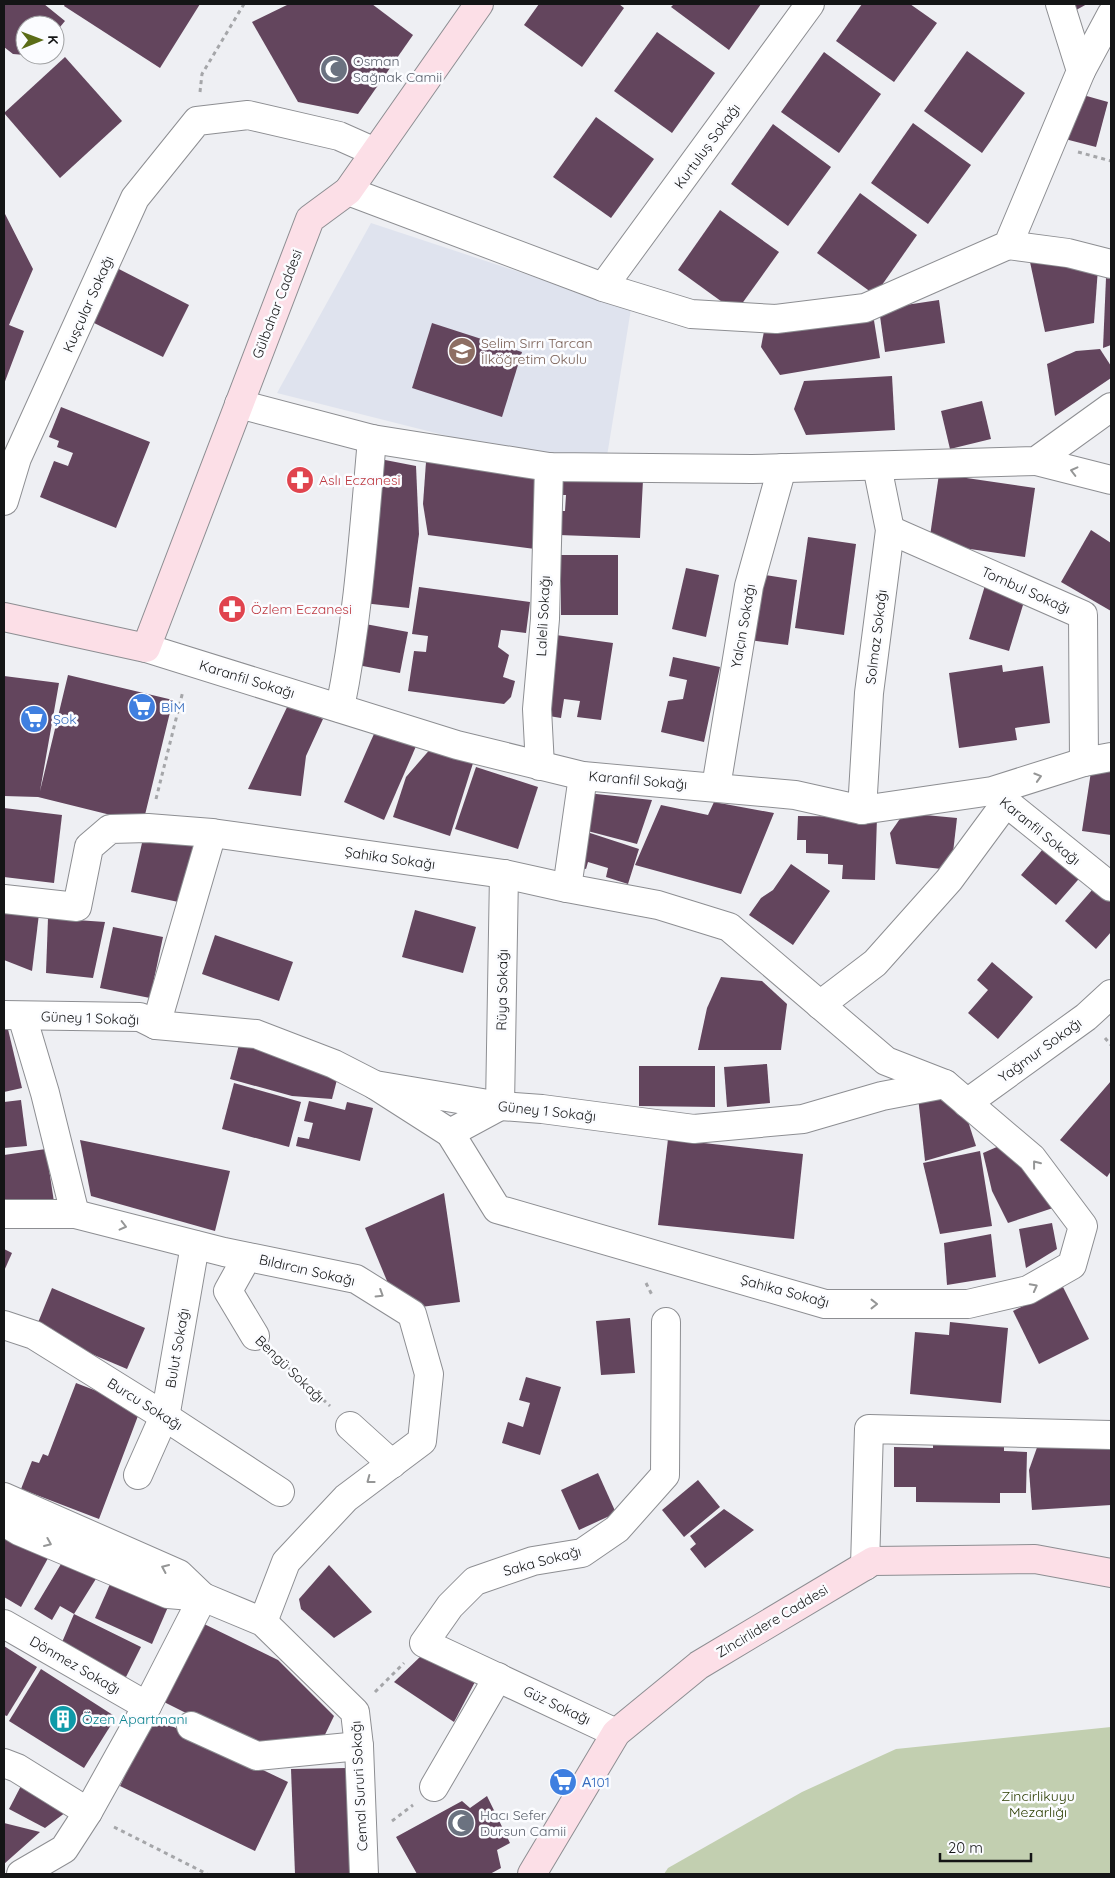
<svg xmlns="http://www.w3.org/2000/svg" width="1115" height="1878" viewBox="0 0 1115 1878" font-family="Quicksand,sans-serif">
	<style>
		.built { fill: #dfe3ee }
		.green { fill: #c2cfb0 }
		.building { fill: #63455d }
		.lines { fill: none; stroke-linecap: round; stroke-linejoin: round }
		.street-casing { stroke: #8d8e92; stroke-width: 30 }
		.secondary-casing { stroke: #8d8e92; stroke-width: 30 }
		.path { stroke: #a5a6a9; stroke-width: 3; stroke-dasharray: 4 4; stroke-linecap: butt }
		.street { stroke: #fff; stroke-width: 28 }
		.secondary { stroke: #fcdfe7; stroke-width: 28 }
		.oneway { stroke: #959696 }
		.labels { text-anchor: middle; stroke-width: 5; stroke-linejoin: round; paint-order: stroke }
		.worship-label { font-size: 14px; fill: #5b616d; stroke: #fbfcff; text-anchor: start }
		.street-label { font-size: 14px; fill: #141516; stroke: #fbfcff }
		.education-label { font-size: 14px; fill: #785e54; stroke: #fbfcff; text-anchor: start }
		.health-label { font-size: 14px; fill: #be3a42; stroke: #fbfcff; text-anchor: start }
		.shop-label { font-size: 14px; fill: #366cbe; stroke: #fbfcff; text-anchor: start }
		.culture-label { font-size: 14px; fill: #0d838f; stroke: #fbfcff; text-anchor: start }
		.park-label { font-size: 14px; fill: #2b3d00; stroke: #fbfcff }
	</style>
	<rect width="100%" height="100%" fill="#eeeff3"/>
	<polygon class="built" points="371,223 631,309 607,456 566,466 277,393"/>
	<polygon class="green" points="1111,1727 1111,1874 664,1874 668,1868 802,1792 896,1749"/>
	<g class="building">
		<polygon points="4,4 44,4 65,21 55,33 55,25 25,25 25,55 13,54 4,47"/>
		<polygon points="65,4 200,4 160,68 64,6"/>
		<polygon points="289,4 372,4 413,35 358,114 298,102 252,22"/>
		<polygon points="539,4 619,4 624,8 582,67 524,25"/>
		<polygon points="674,4 761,4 729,50 671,7"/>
		<polygon points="862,4 910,4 937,23 894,82 836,41"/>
		<polygon points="1066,4 1087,4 1069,14"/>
		<polygon points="657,32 715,73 672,133 614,91"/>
		<polygon points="967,51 1025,93 982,153 924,111"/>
		<polygon points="824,52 881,94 839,153 781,112"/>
		<polygon points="65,57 122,121 60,178 4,113"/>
		<polygon points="1076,93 1108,102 1096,147 1065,139"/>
		<polygon points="596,117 654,159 611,218 553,177"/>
		<polygon points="913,123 971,165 928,224 871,183"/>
		<polygon points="773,124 831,167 788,226 731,184"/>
		<polygon points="860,193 917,235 875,295 817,253"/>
		<polygon points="720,210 779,252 736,312 678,270"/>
		<polygon points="4,212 33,269 9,325 24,331 4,384"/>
		<polygon points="1030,262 1098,268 1094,323 1045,332"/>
		<polygon points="113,266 189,305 163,357 86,319"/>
		<polygon points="1106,278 1111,279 1111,345 1103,348"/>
		<polygon points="939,300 945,343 885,352 879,309"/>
		<polygon points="872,308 880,358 780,375 761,347 765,326"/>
		<polygon points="432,323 522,352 502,417 412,388"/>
		<polygon points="1100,349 1111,366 1111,378 1055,416 1047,364 1076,351"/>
		<polygon points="892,376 895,430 806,435 794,409 804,381"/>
		<polygon points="982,401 991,439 950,449 941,411"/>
		<polygon points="61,407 150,442 116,528 40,497 54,461 68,466 73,453 57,447 59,441 49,437"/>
		<polygon points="380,459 416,466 419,534 409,608 363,603"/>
		<polygon points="426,462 545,478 535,549 428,535 423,504"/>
		<polygon points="939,474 1035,488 1025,557 929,543"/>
		<polygon points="558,476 643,480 640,538 559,535 560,511 565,511 566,495 557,495"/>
		<polygon points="1091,530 1111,543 1111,611 1061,582"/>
		<polygon points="808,537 856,544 844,635 795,628"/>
		<rect x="561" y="555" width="57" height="60"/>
		<polygon points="686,568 719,575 706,637 672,629"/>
		<polygon points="758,574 797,580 788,645 749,640"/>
		<polygon points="986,582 1026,595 1009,651 969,639"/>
		<polygon points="419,587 530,602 526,633 501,630 498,647 509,655 503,677 515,681 511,697 504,704 408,691 414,651 426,652 428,636 412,634"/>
		<polygon points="360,623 408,632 400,673 352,664"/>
		<polygon points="556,635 613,643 601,720 577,717 580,701 564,699 561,718 543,715"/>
		<polygon points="673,657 720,667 704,742 661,732 668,701 683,699 687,680 669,676"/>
		<polygon points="1002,665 1003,672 1043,666 1050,723 1015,728 1017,740 959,748 949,673"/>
		<polygon points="68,675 173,700 143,823 38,797 4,796 4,676 59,683 40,791"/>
		<polygon points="289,703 323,719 306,756 301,796 248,789"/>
		<polygon points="377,727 417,744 384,820 344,802"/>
		<polygon points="432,747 474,760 450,836 393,817 406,777"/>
		<polygon points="1092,765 1111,768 1111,835 1082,831"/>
		<polygon points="476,767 538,787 518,849 455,829"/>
		<polygon points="587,793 652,800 637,844 580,829"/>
		<polygon points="714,802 774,813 741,894 635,865 661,805 708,815"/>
		<polygon points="4,808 62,815 54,883 4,877"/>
		<polygon points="904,813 957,818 951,870 896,864 890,833"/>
		<polygon points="798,816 877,817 875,880 842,879 843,865 828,864 828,854 806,853 806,840 797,840"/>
		<polygon points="584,831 639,849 628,884 606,877 608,868 588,862 586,869 573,865"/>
		<polygon points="144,834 201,847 188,904 131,892"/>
		<polygon points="1048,843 1084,873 1056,905 1021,875"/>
		<polygon points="791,864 830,891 793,945 749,915 761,898 773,890"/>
		<polygon points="1099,882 1111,893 1111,932 1096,949 1065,921"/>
		<polygon points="4,908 39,914 32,971 4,960"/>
		<polygon points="415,910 476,927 463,973 402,957"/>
		<polygon points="48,918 105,922 93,978 46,973"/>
		<polygon points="113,927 163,937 150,998 100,988"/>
		<polygon points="215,935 293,962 279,1001 202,974"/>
		<polygon points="992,962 1033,997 998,1039 968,1013 988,990 977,980"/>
		<polygon points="721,977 762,981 787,1004 781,1050 698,1050 707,1008"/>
		<polygon points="4,1025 7,1025 22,1088 4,1092"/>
		<polygon points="241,1037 339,1072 332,1099 292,1096 230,1079"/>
		<polygon points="767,1064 770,1103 727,1107 724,1067"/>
		<polygon points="639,1066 715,1066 715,1107 639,1106"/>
		<polygon points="1111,1081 1111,1171 1107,1177 1060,1140"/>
		<polygon points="234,1083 301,1102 289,1147 222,1129"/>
		<polygon points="918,1097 941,1100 966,1115 976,1146 925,1161"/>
		<polygon points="21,1100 27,1146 4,1148 4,1102"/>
		<polygon points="309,1101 345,1110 347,1102 373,1108 360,1161 296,1146 298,1137 309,1139 313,1123 304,1121"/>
		<polygon points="668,1139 803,1154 794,1239 658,1225"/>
		<polygon points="80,1140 230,1171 215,1231 91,1196"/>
		<polygon points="1006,1143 1053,1208 1008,1223 992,1191 983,1153"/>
		<polygon points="46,1149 54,1202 4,1202 4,1155"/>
		<polygon points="980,1151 992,1226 940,1234 923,1163"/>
		<polygon points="444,1193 460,1302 413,1308 392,1293 365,1228"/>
		<polygon points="1052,1223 1057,1249 1026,1268 1019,1229"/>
		<polygon points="991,1234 996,1277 947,1285 944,1243"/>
		<polygon points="4,1249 12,1253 4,1271"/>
		<polygon points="1063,1287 1089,1339 1039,1364 1013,1311"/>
		<polygon points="52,1288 145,1328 127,1369 35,1330"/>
		<polygon points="630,1318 635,1373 601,1375 596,1321"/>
		<polygon points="950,1322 1008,1328 1001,1403 910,1394 915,1332 949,1335"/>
		<polygon points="526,1377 561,1387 540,1455 502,1443 508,1422 523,1427 530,1403 519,1400"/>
		<polygon points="76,1383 141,1408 99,1519 21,1489 32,1461 39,1463 43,1454 48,1456"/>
		<polygon points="1040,1439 1111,1443 1111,1505 1032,1510 1029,1470"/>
		<polygon points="933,1440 1004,1441 1004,1451 1027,1452 1026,1493 1000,1493 1000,1503 916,1502 916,1487 894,1487 894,1447 933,1448"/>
		<polygon points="598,1473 616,1513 579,1530 561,1490"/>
		<polygon points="698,1480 720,1507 684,1537 662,1510"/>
		<polygon points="724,1509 754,1530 705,1568 690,1549 696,1544 690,1536"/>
		<polygon points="4,1530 52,1551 21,1607 4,1597"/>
		<polygon points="67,1554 99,1574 74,1614 141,1647 125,1679 60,1647 74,1614 60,1606 52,1620 34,1609"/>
		<polygon points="329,1565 372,1612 334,1638 301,1609 299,1599"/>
		<polygon points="114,1575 171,1600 152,1644 95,1618"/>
		<polygon points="198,1621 278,1660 334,1716 321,1743 262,1751 160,1700"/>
		<polygon points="4,1646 37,1667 7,1716 4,1715"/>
		<polygon points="422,1655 476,1680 454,1722 394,1682"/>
		<polygon points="41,1669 116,1717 84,1768 9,1721"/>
		<polygon points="153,1717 288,1782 255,1851 120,1786"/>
		<polygon points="347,1768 351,1874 295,1874 291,1769"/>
		<polygon points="22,1784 70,1809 45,1828 9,1809"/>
		<polygon points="487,1796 510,1843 497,1850 501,1868 490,1874 417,1874 396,1837 462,1801 470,1808"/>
		<polygon points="4,1823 40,1832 4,1864"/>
	</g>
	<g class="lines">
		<g class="street-casing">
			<g id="street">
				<polyline points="1081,71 1111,15"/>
				<polyline points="348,191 603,287 691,314 776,319 865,308 1008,245 1081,71 1060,4"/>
				<polyline points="1008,245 1068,253 1111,264"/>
				<polyline points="603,287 810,4"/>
				<polyline points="239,404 372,439 549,467 752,469 1036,461 1111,407"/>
				<polyline points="1036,461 1111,480"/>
				<polyline points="4,501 17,458 135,198 197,121 248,115 339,136 375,152"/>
				<polyline points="890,530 1083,615 1084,762"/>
				<polyline points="146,648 457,745 583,776 795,795 862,810 992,791 1084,762 1111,757"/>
				<path d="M340,708C358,620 364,529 372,439"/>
				<polyline points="540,766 537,709 545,619 549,467"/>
				<polyline points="716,787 749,586 782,468"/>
				<polyline points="993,792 1111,887"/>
				<polyline points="862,810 869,693 890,530 877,466"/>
				<polyline points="4,899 77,907 89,847 110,829 148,828 212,833 504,874 567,888"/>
				<polyline points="820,1005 875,963 949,880 1005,804"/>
				<polyline points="4,1015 140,1017 156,1025 256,1034 334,1064 375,1085 500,1106 542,1109 694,1129 803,1119 882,1096 945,1084"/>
				<polyline points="22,1016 45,1093 75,1214"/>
				<polyline points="156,1025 212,833"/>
				<polyline points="375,1085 450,1133 497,1209 825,1304 968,1304 1028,1290 1072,1265 1083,1226 1032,1158 945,1084 886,1061 729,927 658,905 567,888 583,776"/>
				<polyline points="967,1103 1086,1017 1111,994"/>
				<polyline points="450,1133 500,1106 504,874"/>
				<polyline points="4,1214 75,1214 224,1252 356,1279 412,1314 429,1374 422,1441 346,1498 286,1562 263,1622"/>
				<polyline points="247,1257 228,1291 255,1336"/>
				<polyline points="4,1325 34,1335 164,1416 280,1492"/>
				<polyline points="350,1426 392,1464"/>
				<polyline points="138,1475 166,1412 195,1245"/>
				<polyline points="4,1497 179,1574 203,1597"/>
				<polyline points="4,1522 19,1531 168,1594 203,1597 263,1622 355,1712 359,1746 364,1874"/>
				<polyline points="865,1566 869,1429 1111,1435"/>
				<polyline points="4,1624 147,1706"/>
				<polyline points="191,1726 257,1756 359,1746"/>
				<polyline points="616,1733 424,1643 450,1606 475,1581 533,1561 582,1553 617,1529 665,1475 666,1322"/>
				<polyline points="4,1763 17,1768 88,1812"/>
				<polyline points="434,1787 498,1677"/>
				<polyline points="21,1874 64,1849 88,1812 147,1706 203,1597"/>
			</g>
		</g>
		<g class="secondary-casing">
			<g id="secondary">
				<polyline points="4,617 146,648 310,219 348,191 479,4"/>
				<polyline points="532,1874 616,1733 699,1665 873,1561 1035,1559 1111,1573"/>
			</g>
		</g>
		<g class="path">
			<polyline points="200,92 202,74 244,4"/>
			<polyline points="1078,152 1111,161"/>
			<polyline points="156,799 183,691"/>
			<polyline points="1105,1038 1111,1045"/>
			<polyline points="646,1283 653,1297"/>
			<polyline points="276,1356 330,1406"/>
			<polyline points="375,1692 404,1663"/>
			<polyline points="392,1821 413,1805"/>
			<polyline points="114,1827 207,1874"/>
		</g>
		<use href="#street" class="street"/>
		<use href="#secondary" class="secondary"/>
	</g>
	<defs><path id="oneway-chevron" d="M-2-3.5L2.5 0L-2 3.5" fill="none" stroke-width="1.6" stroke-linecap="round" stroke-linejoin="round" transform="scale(1.25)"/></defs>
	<g class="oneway">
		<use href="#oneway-chevron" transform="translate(1074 471) rotate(-166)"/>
		<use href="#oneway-chevron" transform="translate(1038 777) rotate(-17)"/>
		<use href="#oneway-chevron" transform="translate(1036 1164) rotate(-128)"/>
		<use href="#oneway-chevron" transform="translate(123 1226) rotate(14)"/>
		<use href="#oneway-chevron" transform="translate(1034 1287) rotate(-28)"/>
		<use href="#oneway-chevron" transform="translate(380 1294) rotate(32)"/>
		<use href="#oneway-chevron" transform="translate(874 1304)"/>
		<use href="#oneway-chevron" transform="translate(370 1480) rotate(143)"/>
		<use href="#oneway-chevron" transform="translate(48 1543) rotate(23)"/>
		<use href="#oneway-chevron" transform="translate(165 1568) rotate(-156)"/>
	</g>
	<defs>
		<g id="mosque-disc" transform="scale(1.4375)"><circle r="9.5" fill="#6b7280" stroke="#fbfcff"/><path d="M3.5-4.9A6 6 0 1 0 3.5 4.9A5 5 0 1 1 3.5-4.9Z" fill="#fff"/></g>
		<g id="school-disc" transform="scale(1.4375)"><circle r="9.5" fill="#8d6e63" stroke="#fbfcff"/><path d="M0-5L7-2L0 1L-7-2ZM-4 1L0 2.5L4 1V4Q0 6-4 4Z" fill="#fff"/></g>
		<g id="pharmacy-disc" transform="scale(1.4375)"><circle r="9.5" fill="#e0444e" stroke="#fbfcff"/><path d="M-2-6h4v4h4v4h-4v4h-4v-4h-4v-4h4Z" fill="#fff"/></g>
		<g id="supermarket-disc" transform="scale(1.4375)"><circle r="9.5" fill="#3f7fe0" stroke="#fbfcff"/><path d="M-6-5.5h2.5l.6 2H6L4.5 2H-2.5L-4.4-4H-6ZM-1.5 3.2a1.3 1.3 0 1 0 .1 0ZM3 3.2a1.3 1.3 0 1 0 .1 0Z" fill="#fff"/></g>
		<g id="building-disc" transform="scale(1.4375)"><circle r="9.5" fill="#0f9aa8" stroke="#fbfcff"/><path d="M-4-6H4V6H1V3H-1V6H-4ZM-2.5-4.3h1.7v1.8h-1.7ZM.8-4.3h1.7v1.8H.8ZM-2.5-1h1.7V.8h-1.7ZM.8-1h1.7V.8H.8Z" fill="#fff"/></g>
	</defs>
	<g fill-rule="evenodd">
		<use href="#mosque-disc" x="334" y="69"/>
		<use href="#school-disc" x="462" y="351"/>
		<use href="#pharmacy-disc" x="300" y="480"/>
		<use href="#pharmacy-disc" x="232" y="609"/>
		<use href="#supermarket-disc" x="142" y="707"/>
		<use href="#supermarket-disc" x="34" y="719"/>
		<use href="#building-disc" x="63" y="1719"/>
		<use href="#supermarket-disc" x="563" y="1782"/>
		<use href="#mosque-disc" x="461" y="1823"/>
	</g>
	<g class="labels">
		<g class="worship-label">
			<text x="353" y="66">Osman<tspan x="353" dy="16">Sağnak Camii</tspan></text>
			<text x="480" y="1820">Hacı Sefer<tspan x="480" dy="16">Dursun Camii</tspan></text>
		</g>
		<g class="street-label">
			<text transform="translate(707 146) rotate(-54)" y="5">Kurtuluş Sokağı</text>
			<text transform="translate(88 304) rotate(-66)" y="5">Kuşçular Sokağı</text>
			<text transform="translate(277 304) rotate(-69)" y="5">Gülbahar Caddesi</text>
			<text transform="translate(1026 590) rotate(24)" y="5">Tombul Sokağı</text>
			<text transform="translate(543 616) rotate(-87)" y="5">Laleli Sokağı</text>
			<text transform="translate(743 626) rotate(-80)" y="5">Yalçın Sokağı</text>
			<text transform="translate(876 637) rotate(-83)" y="5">Solmaz Sokağı</text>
			<text transform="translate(247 679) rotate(17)" y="5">Karanfil Sokağı</text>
			<text transform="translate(638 780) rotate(5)" y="5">Karanfil Sokağı</text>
			<text transform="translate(1040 831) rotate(39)" y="5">Karanfil Sokağı</text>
			<text transform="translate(390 858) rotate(8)" y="5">Şahika Sokağı</text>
			<text transform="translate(502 990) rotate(-89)" y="5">Rüya Sokağı</text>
			<text transform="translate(90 1018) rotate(2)" y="5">Güney 1 Sokağı</text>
			<text transform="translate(1040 1050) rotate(-36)" y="5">Yağmur Sokağı</text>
			<text transform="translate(547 1111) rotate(6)" y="5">Güney 1 Sokağı</text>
			<text transform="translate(307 1270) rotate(13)" y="5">Bıldırcın Sokağı</text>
			<text transform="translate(785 1291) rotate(15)" y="5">Şahika Sokağı</text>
			<text transform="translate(177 1348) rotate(-80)" y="5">Bulut Sokağı</text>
			<text transform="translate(290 1369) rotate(44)" y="5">Bengü Sokağı</text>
			<text transform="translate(145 1404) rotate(32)" y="5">Burcu Sokağı</text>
			<text transform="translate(542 1561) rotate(-15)" y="5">Saka Sokağı</text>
			<text transform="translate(772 1621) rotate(-31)" y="5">Zincirlidere Caddesi</text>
			<text transform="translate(75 1665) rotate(30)" y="5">Dönmez Sokağı</text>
			<text transform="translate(557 1705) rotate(25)" y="5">Güz Sokağı</text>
			<text transform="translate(359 1786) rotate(-93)" y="5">Cemal Sururi Sokağı</text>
		</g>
		<g class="education-label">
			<text x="481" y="348">Selim Sırrı Tarcan<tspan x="481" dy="16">İlköğretim Okulu</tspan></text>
		</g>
		<g class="health-label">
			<text x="319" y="485">Aslı Eczanesi</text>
			<text x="251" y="614">Özlem Eczanesi</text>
		</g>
		<g class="shop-label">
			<text x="161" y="712">BİM</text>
			<text x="53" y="724">Şok</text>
			<text x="582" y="1787">А101</text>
		</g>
		<g class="culture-label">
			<text x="82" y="1724">Özen Apartmanı</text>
		</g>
		<g class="park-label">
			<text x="1038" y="1801">Zincirlikuyu<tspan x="1038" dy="16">Mezarlığı</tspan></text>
		</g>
	</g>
	<rect width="1115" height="1878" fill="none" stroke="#141516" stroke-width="10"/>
	<g transform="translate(40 40) rotate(89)"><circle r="24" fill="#fbfcff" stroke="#9fa0a2"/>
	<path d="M0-4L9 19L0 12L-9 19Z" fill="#5b6c17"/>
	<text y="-8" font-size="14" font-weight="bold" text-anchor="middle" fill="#141516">K</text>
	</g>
	<path d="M940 1853v8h91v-8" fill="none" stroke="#141516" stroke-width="2.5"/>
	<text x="948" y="1853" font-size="15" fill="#141516" stroke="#fbfcff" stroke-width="4" paint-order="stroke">20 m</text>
</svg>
